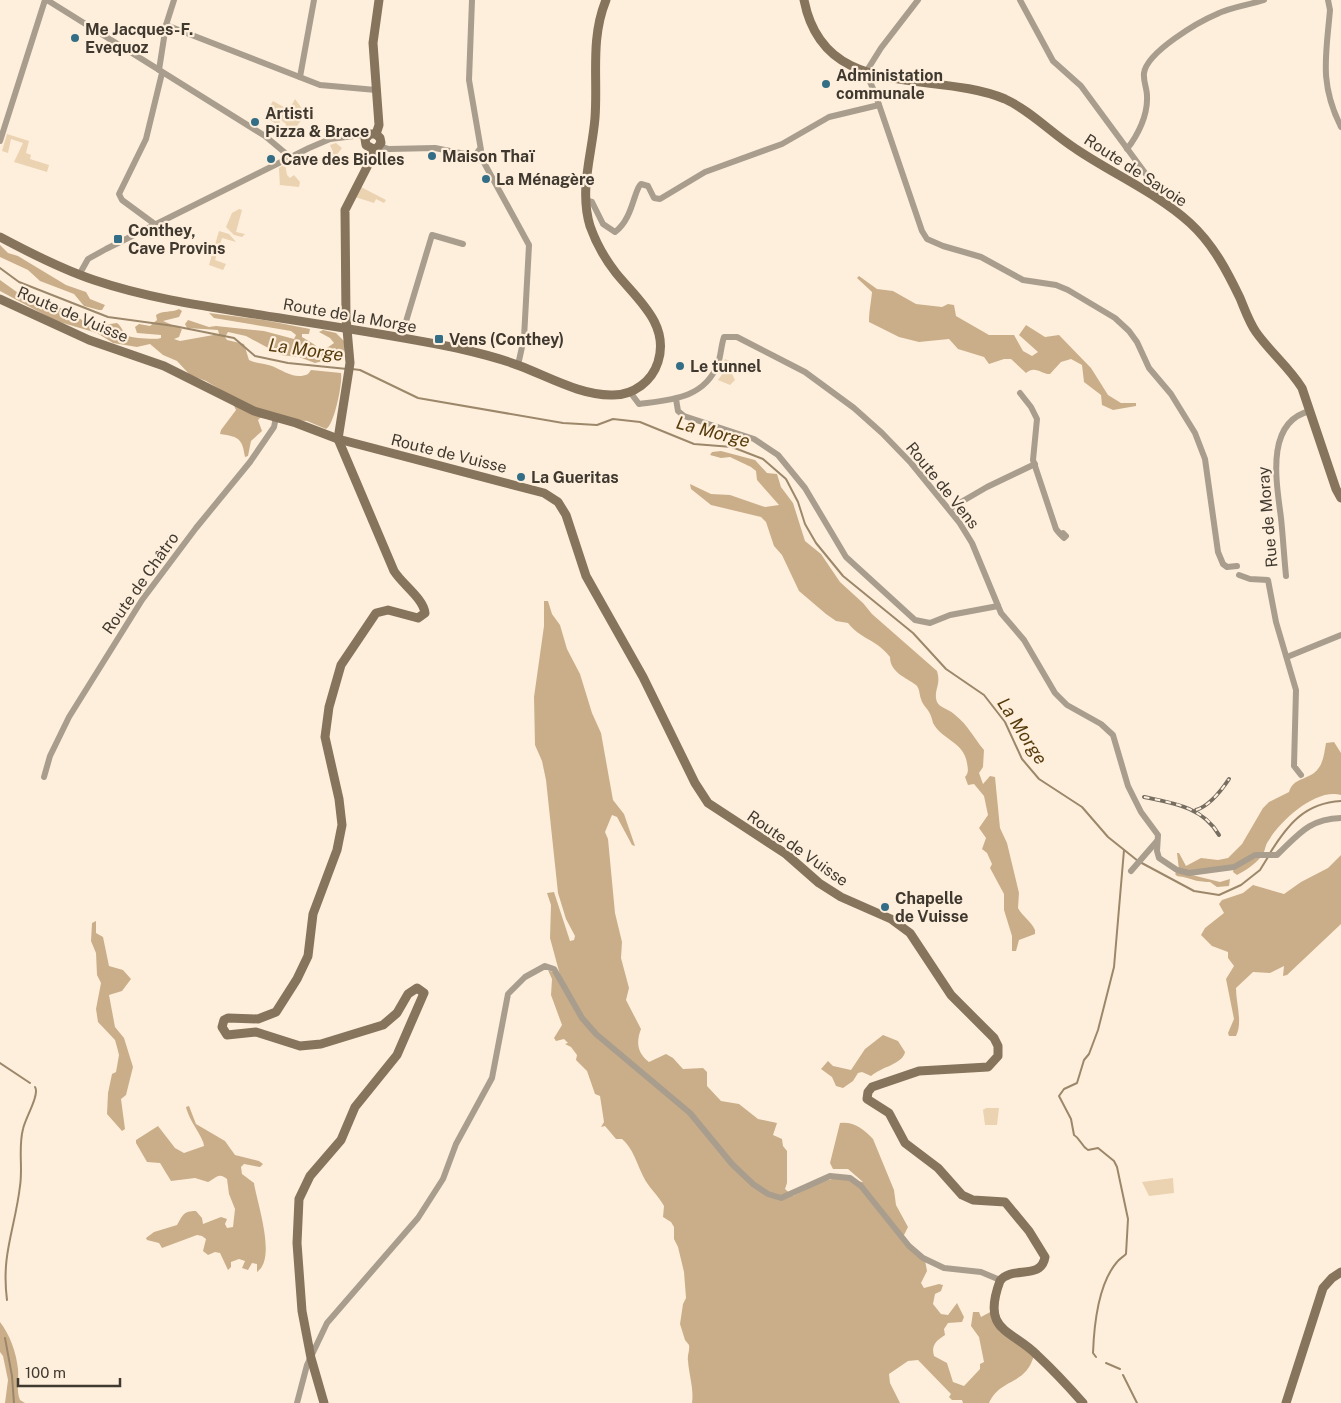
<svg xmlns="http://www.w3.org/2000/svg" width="1341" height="1403" viewBox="0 0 1341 1403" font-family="'Public Sans',sans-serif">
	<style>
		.green { fill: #ebd2b1 }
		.forest { fill: #caae89 }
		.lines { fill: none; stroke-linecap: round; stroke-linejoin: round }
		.stream { stroke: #9c876a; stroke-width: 2 }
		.street { stroke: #a99d8d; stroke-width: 6 }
		.secondary { stroke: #86745d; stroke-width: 9 }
		.rail-casing { stroke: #776e62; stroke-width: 4 }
		.rail { stroke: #feefdc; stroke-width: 2; stroke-dasharray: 5.5; stroke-linecap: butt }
		.poi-dot { fill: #336e86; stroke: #feefdc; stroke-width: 2 }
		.labels { text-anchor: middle; stroke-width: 4.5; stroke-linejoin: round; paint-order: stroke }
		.poi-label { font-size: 16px; font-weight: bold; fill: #403930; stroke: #feefdc; text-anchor: start }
		.street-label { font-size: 16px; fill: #403930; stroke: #feefdc }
		.water-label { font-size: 18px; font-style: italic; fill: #573b0c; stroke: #feefdc }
	</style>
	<rect width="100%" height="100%" fill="#feefdc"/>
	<g class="green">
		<polygon points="295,99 306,114 296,127 298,130 295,133 293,131 291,134 285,130 286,124 281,120 278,125 264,116 273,101 289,110"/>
		<polygon points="7,134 29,141 26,153 31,155 30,159 49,165 47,172 14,162 23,143 11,139 8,153 2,151"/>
		<polygon points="336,143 342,148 329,165 319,158 333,152 330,145"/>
		<polygon points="285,164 287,175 290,178 294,175 300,182 299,187 280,185 280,188 279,168"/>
		<polygon points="361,187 386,200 384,203 376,199 374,203 355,197"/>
		<polygon points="239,209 242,210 236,232 245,234 242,237 234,235 226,227 232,213"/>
		<polygon points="219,231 229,234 236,242 222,238 215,260 226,264 223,270 209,265"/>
		<polygon points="725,359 741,366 732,374 735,380 730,385 718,380 723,373 720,371"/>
		<polygon points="986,1108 999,1108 997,1125 985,1125 983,1110"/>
		<polygon points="1173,1178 1174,1193 1149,1196 1142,1182"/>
	</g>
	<g class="forest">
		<polygon points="0,245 8,253 18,256 66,285 86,292 90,299 105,305 102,310 99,310 84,306 74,294 40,281 28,270 0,257"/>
		<path d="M859,276L877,289L893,291L916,304L942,307L948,304L954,305L956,316L989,335H1014L1023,351L1032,356L1038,352L1019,335L1026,325L1045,337L1059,335L1091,368L1108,395L1121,403H1136V406L1113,410L1102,405L1101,395L1084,382L1082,365L1071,359L1061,362L1050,374C1041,374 1035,365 1026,373L1011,359H1004L989,364L984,357L958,349L949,339L919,342L899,337L869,322C869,311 871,303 872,292L857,278Z"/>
		<path d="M0,280L21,295L70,311L82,320L103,325L117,323C122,327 123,333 128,336C132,338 157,340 161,338V335L137,333L135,327L139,324L150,326L157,320L156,315C163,310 171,313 179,309L182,311L179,317L163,321L182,329L179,337L174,339L180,341L219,334L218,330L187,328L185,324L188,320L209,327L216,326L264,331L294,339L296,335L291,331L214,318L209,313L264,320L310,329L309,334H302V337L315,345L321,352L334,343L330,338L319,332L323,330L336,333L345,342L344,356L329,352L323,361L315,363L299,357L281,355L246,336L228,332L225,337L227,340L244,344L249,360C257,364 264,363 272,366C284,371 295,380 308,374L311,370L341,373C343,382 334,426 326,429L307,421L260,418L258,420L262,431L251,441L248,456L245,457C242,438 239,437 220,434L221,430L236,410L229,395L206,381L190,375L177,361L163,355L150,344L137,347L113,343L97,333L56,321L0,291Z"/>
		<path d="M721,451L755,460L767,473L777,474L781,487L793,503L805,541L821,554L840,582L863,603L872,614L937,671C941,684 935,688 936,698C937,708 948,708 954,714C969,726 973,737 984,750L983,767L979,773L983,784L990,776L995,777L1000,828L1007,843L1019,893L1018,908C1023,917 1031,921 1035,930V934L1019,940L1016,951H1012V936L1004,910V894L990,868L992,864L987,853L982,849L986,838L979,828L988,815L984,796L974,784L968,785L965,777C969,773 968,769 967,763C964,742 942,740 933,723C932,719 931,715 929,712C927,708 922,704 921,699C919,694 920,689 916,685C905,677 890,672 890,657C876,639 860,639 848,623L836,621L826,614L799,591L782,555L774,546L766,522L761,517L711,505L691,489L690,484L711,494L730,495L765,507L779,505L757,480L756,471L751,467L730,457L721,458L710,455L712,452Z"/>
		<path d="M544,601H548L552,614L560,625L567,649L580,674L592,713L601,733L613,800L624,814L635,846L632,845L617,817L612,815L605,832L608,839L615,913L622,942L621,958L629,988L626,1000L641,1029C636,1042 637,1053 649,1062L666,1054L673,1058L683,1069L703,1068L707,1072V1086L721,1101L739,1104L758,1119L777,1123L773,1135L782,1139L783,1146L787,1151V1183L785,1189L793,1196C808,1189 825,1177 843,1178C850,1178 856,1182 863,1182L848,1169H833L830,1163L840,1123C853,1121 864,1129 873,1139L894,1190L896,1205L908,1227L903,1237L925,1260L927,1271L921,1283L924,1288L939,1284L943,1285L941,1291L935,1294L933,1304L941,1314L948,1315L957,1303L964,1317L962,1322L948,1323L944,1329L945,1335C936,1341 931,1345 934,1356L947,1363L953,1382L964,1386L980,1369V1364L984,1362L979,1337L971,1326L973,1312H979L981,1317L992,1311L999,1331L1034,1355C1026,1386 1001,1377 989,1403H963L962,1400H952L949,1397L951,1394L918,1360L908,1361L889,1374L890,1383L900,1403H692C694,1389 689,1375 688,1361C687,1355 690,1351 689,1345L685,1340L680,1324L683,1304L686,1298L684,1272L678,1247L674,1239V1227L671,1222L663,1217L664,1206C658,1195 648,1187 643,1176C637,1164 633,1148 622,1139H616L605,1126L601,1127L604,1122L600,1096L595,1094L587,1071L576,1060L577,1055L571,1047L565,1044L568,1043L564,1039L556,1041L554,1038L562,1025L551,995L552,979L548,970L560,975L550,938L551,905L547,893L554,892L570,941L574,940L575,936L566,919L558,893L546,780L542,761L535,745L534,697L544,626Z"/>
		<path d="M1334,742L1341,753V795C1315,788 1279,822 1267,843C1265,847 1265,852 1261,857C1255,864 1245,871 1237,875L1233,872L1234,868L1192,875L1220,882L1230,879L1229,886L1217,887L1210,882C1194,882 1192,878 1177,876L1175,874L1179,870L1177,853H1179L1186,866L1201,858L1218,860L1228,858L1242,844L1263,808L1269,802L1289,792C1293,779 1304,780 1314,773C1324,765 1324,753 1326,743Z"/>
		<path d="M1341,855V924L1287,975L1283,976L1284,966L1270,973L1253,972L1236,988C1236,1004 1243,1022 1236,1036H1229L1228,1033L1234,1019L1226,979L1234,966L1228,958V952L1212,946L1201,935L1205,928L1224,913L1219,904L1222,900L1243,893L1253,885L1284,894L1301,882L1328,868Z"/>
		<polygon points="96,921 96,933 103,937 109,966 123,970 131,979 122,991 109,995 115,1027 124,1038 133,1067 126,1095 121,1099 125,1129 122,1131 107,1114 108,1093 112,1074 116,1072 119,1055 117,1047 115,1040 98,1022 96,1009 101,983 97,975 96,953 91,941 92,923"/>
		<path d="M883,1035L898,1041L905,1052C903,1064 881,1067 871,1076L862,1072L858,1073L853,1081L843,1088L836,1086L832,1077L821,1069L828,1061L833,1066L851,1070L865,1049Z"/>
		<path d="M189,1106L196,1124L225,1141L235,1155L259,1161L263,1164L260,1167L244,1164L241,1167L242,1174L254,1183C257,1203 277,1259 257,1272V1264L252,1263L248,1270L242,1268L245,1261L239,1259L231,1262V1267L228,1270L220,1253L215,1252L208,1255L203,1251L206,1239L202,1236L197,1235L162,1248L159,1243L147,1240L146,1238L154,1232L177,1225C183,1215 183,1211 196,1211L202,1218L203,1224L221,1217L227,1219L225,1224L227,1228L233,1227L235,1209L229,1194L227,1179C218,1172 217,1178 208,1182L195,1178L171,1181L160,1163L147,1162L136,1143V1140L158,1126L175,1148L184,1153L204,1146C204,1138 189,1121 186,1107Z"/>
		<path d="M0,1322C10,1335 16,1352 18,1369C19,1380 16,1390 20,1400L25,1403H5L8,1380L3,1356L0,1352Z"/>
	</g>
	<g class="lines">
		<g class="stream">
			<polyline points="0,268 19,282 108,317 174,326 234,338 255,356 288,363 347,369"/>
			<polyline points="352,369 360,370 418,398 563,423 597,425 613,419 640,422 694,444 732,447 763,459 786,479 798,502 805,524 816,543 843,576 913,633 946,669 984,695 1005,722 1022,759 1039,779 1082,807 1108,837 1138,861 1194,891 1219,895 1241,885 1260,870 1268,857"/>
			<path d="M1270,853C1288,824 1305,803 1341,801"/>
			<polyline points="0,1063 30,1083"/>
			<path d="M7,1300C1,1254 15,1229 20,1186C23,1167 18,1148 23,1129C25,1119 40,1094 35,1087"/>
			<polyline points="5,1338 12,1376 14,1403"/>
			<path d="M1096,1357L1093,1353C1094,1326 1098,1284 1117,1262C1119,1259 1123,1257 1126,1254L1128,1219L1117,1167L1114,1161L1098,1148L1088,1150C1081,1146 1081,1139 1074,1135L1071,1119L1059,1096L1064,1089L1077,1083L1084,1060L1089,1054L1098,1030L1114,967L1124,850"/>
			<polyline points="1106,1363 1120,1369"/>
			<polyline points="1123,1375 1137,1403"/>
		</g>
		<g class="street">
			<polyline points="47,0 265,136 290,157"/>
			<polyline points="472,0 469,80 481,150"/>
			<polyline points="918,0 881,48 866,72 876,96 922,231 927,239 943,246 981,257 1023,280 1056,285 1068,290 1115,318 1129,331 1137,342 1149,368 1171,394 1195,433 1205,459 1218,552 1223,564 1227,567 1237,566"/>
			<polyline points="1020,0 1053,61 1081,86 1151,181 1157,190 1157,199"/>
			<path d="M1328,0L1330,10C1326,56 1319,83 1341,127"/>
			<polyline points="166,25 320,85 376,90"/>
			<polyline points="159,70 166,25 174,0"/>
			<polyline points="300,77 314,0"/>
			<polyline points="0,141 45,0"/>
			<polyline points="379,146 389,149 435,148 475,156 479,160 484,155 479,150 475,156"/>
			<path d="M1127,149C1138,135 1148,115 1147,96C1147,88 1143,81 1144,73C1147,52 1198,22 1217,14C1231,7 1249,5 1264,0"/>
			<polyline points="482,159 529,245 524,338 518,365"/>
			<path d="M585,200L592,202L603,224L615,232C633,219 634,189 641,184L648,186L654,198L660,199L705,172L782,144L829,117L879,105"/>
			<polyline points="156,225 122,200 119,194 146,139 162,73"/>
			<polyline points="79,275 88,259 106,249 309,148 330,139 370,134"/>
			<polyline points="401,338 432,235 463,244"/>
			<path d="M630,392L639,404C670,400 704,399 718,364C721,355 721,346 724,337H737L805,372L854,408L882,433L911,463L959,522L972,543L1001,613L1024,640L1055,693L1067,705L1101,724L1113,735L1128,786L1141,812L1158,835L1157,851L1159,858L1177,870L1189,873L1234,867L1255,855H1277C1299,834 1309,819 1341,818"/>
			<path d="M1020,393L1031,407L1037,419L1033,460L1056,529C1058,532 1061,535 1064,538L1066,536L1063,533L1060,534"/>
			<polyline points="676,399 678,411 684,416 754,439 778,455 805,488 846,557 915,620 930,623 950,615 998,606"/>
			<polyline points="949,509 987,487 1035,464"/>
			<polyline points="1239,575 1250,579 1268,580 1276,622 1296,690 1294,766 1301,775"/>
			<path d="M1286,576C1284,556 1283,537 1281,518C1277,485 1264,422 1310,411"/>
			<polyline points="1287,657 1341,635"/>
			<polyline points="44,777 50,756 69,717 142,600 196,528 250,462 274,427 276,417"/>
			<polyline points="1131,871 1157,841"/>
			<polyline points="297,1403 307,1365 327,1323 418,1218 443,1179 456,1144 492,1078 508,994 525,977 545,966 554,969 582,1018 596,1034 690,1113 732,1164 753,1184 768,1194 781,1198 830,1176 850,1178 861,1186 909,1246 923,1258 944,1268 981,1272 1000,1280"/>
		</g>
		<g class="secondary">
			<path d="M804,0C824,103 934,69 1005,99C1031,111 1052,134 1076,149C1113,174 1157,193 1190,223C1213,244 1227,271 1240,298C1245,310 1249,322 1256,332C1270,352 1289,367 1302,388L1336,489L1341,498"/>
			<polyline points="376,134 379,125 373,43 379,0"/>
			<polyline points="373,149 366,145 365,139 370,134 376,134"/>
			<polyline points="373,149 377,148 381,143 380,138 376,134"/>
			<path d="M0,237C30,253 61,269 94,280C144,297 196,305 248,313C318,324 388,334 457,348C479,353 500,358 520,366C549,377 582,396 613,395C634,395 652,381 658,362C670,324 637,299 616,273C605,259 596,243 590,226C579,189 592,155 595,118C598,78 590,39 606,0"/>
			<path d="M0,299L89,340L164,366L254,411L296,423L338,439L544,493L558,502L566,515L586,576L643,677L695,783L708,803L786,854L819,883L841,897L891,919L910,933L951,995L994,1038L998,1046V1056L988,1067L919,1071L872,1087L868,1092L867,1099L889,1113L905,1143L938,1168L962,1195L973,1200L1005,1202L1029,1231L1045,1257C1041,1281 1012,1265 1000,1281C981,1332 1011,1329 1037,1355C1053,1370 1069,1387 1083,1403"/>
			<path d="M324,1403L311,1358L302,1311L297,1243L299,1199L310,1176L341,1140L355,1107L397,1055L424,993L417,988L408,994L397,1013L383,1025L321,1044L300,1046L256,1032L227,1035L222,1027L224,1020L228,1018L258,1019L276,1012L297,979L308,956L313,914L337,850L342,825L339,799L325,737L329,707L341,665L376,613L388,610L418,618L425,613C423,598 402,584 394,571L338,439L350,363L346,318L345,210L367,167L373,149"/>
			<polyline points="1286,1403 1323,1288 1332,1278 1341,1272"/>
		</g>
		<g class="rail-casing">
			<g id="rail">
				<path d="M1144,797C1173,803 1203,807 1219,835"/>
				<path d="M1196,810C1209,806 1221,791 1229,779"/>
			</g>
		</g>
		<use href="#rail" class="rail"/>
	</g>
	<g class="poi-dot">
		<circle cx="75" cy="38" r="5"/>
		<circle cx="826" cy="84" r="5"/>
		<circle cx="255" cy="122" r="5"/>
		<circle cx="432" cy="156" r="5"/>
		<circle cx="271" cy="159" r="5"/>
		<circle cx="486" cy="179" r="5"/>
		<rect x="113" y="234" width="10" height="10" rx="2.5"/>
		<rect x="434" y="334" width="10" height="10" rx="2.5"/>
		<circle cx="680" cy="366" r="5"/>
		<circle cx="521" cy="477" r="5"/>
		<circle cx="885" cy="907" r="5"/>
	</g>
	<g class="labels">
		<g class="poi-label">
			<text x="85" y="35">Me Jacques-F.<tspan x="85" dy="18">Evequoz</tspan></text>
			<text x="836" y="81">Administation<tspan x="836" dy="18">communale</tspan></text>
			<text x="265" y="119">Artisti<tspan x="265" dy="18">Pizza &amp; Brace</tspan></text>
			<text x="442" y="162">Maison Thaï</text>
			<text x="281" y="165">Cave des Biolles</text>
			<text x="496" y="185">La Ménagère</text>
			<text x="128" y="236">Conthey,<tspan x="128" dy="18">Cave Provins</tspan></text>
			<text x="449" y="345">Vens (Conthey)</text>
			<text x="690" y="372">Le tunnel</text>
			<text x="531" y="483">La Gueritas</text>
			<text x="895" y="904">Chapelle<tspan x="895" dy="18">de Vuisse</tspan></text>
		</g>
		<g class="street-label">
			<text transform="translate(1136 170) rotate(33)" y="6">Route de Savoie</text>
			<text transform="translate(73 314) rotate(23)" y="6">Route de Vuisse</text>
			<text transform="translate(350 315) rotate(10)" y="6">Route de la Morge</text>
			<text transform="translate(449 453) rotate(14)" y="6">Route de Vuisse</text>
			<text transform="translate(943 485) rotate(51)" y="6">Route de Vens</text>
			<text transform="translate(1267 517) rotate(-95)" y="6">Rue de Moray</text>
			<text transform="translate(140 583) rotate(-55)" y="6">Route de Châtro</text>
			<text transform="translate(798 848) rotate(35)" y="6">Route de Vuisse</text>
		</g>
		<g class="water-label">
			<text transform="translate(306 350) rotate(8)" y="6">La Morge</text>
			<text transform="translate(713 432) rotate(15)" y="6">La Morge</text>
			<text transform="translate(1022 731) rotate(57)" y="6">La Morge</text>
		</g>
	</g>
	<path d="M18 1378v8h102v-8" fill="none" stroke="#403930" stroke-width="2.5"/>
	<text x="25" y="1378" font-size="15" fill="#403930" stroke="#feefdc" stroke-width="4" paint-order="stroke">100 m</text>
</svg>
